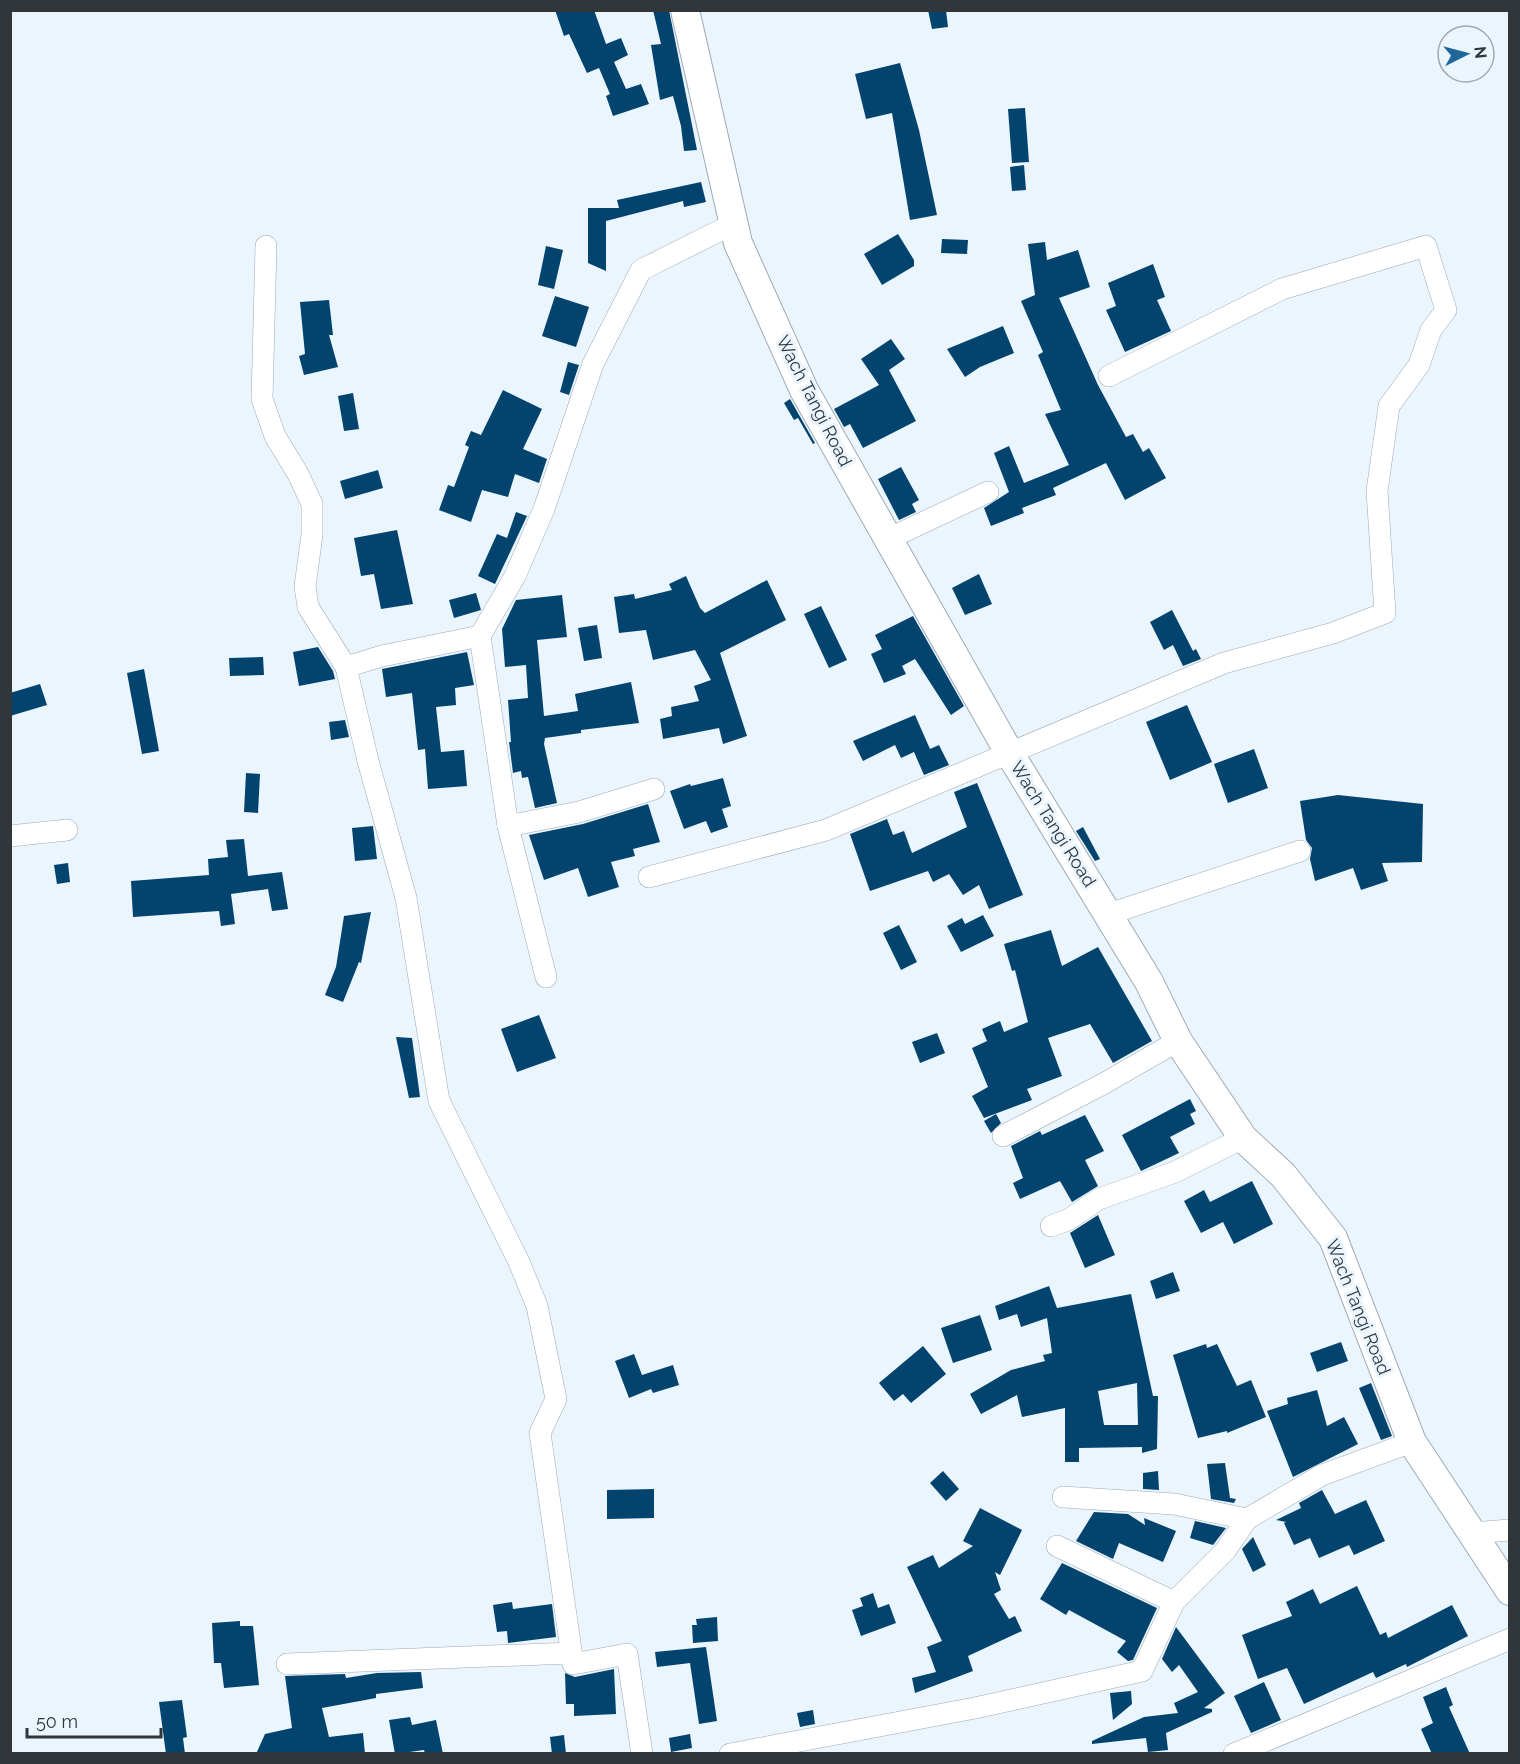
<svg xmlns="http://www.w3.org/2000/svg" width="1520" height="1764" viewBox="0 0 1520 1764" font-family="Raleway,sans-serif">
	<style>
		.building { fill: #02446e; fill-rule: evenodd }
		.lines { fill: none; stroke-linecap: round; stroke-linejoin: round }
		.street-casing { stroke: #9eaab5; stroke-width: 22 }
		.secondary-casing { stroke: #9eaab5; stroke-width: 30 }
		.street { stroke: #fff; stroke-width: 21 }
		.secondary { stroke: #fff; stroke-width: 28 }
		.labels { text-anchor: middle; stroke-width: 6; stroke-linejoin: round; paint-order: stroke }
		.street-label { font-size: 18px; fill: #31363b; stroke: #eaf5fe }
	</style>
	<rect width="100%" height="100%" fill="#eaf5fe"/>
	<g class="building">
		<polygon points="555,10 594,10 606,44 621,38 628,55 614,62 626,89 641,84 649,104 613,116 606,96 610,94 599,68 587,73 569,34 564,36"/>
		<polygon points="653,10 669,10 697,150 684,151 681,126 673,96 660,100 651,45 661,44"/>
		<polygon points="928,10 946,10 948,27 932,29"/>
		<polygon points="900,63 919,130 937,215 910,220 892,113 866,119 855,74"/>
		<polygon points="1025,108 1029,162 1012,163 1008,109"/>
		<polygon points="1024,165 1026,190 1012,191 1010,167"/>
		<polygon points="701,182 706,202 684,207 683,201 606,221 606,271 588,263 588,208 619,208 617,200"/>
		<polygon points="898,234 914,260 914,266 882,285 864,254"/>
		<polygon points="942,239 968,240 967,254 941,253"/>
		<polygon points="1045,242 1047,260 1078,250 1090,287 1059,298 1098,385 1126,437 1133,434 1143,452 1149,448 1166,478 1125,500 1106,463 1053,488 1056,495 1022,508 1024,513 991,526 984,508 1009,492 994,453 1009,446 1024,483 1069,465 1045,414 1061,410 1038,355 1043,352 1021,301 1035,295 1028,244"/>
		<polygon points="546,246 563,250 554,289 538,285"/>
		<polygon points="1153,264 1165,297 1157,300 1171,331 1125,352 1106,310 1116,306 1108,283"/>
		<polygon points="555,296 589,307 576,347 542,336"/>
		<polygon points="329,300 333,335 329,335 338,367 304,375 299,356 305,354 300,302"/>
		<polygon points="1003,326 1014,353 980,367 965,377 947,349"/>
		<polygon points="891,339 905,359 889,370 916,421 863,448 850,424 844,427 834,409 879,385 861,359"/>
		<polygon points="568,362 579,365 569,395 560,392"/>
		<polygon points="503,390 542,409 523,449 547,459 539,483 515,474 508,497 482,490 471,522 439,510 448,485 454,487 469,447 465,445 471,431 481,435"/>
		<polygon points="353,393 359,429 344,431 338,396"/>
		<polygon points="790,399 815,443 813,444 798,418 794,420 784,403"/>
		<polygon points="901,467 919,500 912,504 916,512 899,520 878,479"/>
		<polygon points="378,470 383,488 345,499 340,481"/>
		<polygon points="516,512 527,516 495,584 478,576 497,534 507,538"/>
		<polygon points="397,530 413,604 381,609 374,574 361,576 354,538"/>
		<polygon points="979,574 992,604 965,615 952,588"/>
		<polygon points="686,576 700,608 705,613 767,580 786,620 720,653 747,736 723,744 719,728 663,739 660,719 672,716 671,707 699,701 694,686 711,680 695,650 653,660 646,630 619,633 614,597 634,594 635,599 672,590 669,584"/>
		<polygon points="476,593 481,610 454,618 449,600"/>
		<polygon points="562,595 567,637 537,640 544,716 578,711 575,694 631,682 639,723 581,730 581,733 545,738 544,744 557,803 535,808 528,777 522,778 521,771 513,773 509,742 511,742 508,700 528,698 526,665 505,667 502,629 516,600"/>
		<polygon points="821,606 847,660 829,668 804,614"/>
		<polygon points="1172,610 1193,651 1196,649 1201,659 1183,666 1173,645 1164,650 1150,622"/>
		<polygon points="913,616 964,706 951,715 915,659 902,666 906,674 884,683 871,654 882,649 875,635"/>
		<polygon points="597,625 602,658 584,661 578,628"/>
		<polygon points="318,647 333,671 335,679 299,686 293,652"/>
		<polygon points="467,652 474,685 455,688 456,705 436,707 441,752 464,750 467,786 428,789 425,749 418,750 412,693 386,697 382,669"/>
		<polygon points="263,657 264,675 230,676 229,658"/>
		<polygon points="144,669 159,751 142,754 127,673"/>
		<polygon points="40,684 47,705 10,716 10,693"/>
		<polygon points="1187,705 1212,762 1170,780 1146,722"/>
		<polygon points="915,715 930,749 939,745 949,765 924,775 914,752 901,758 895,745 863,761 853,741"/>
		<polygon points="345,720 349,737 331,740 329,722"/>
		<polygon points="1254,749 1268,788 1228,803 1214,764"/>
		<polygon points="246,773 260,774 258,813 244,812"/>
		<polygon points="723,778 731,806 722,809 728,827 711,833 706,821 684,829 670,791 690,784 691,786"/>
		<polygon points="977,783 1023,895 989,909 979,885 963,895 949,874 933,882 928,871 870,891 850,834 887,819 893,835 904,831 912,853 967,827 954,792"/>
		<polygon points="1338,795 1423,804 1422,862 1382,863 1388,881 1361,890 1353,868 1315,881 1310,859 1312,848 1306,840 1300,801"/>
		<polygon points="648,804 660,842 633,849 635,856 611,862 619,887 588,897 578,868 544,880 529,835 583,824"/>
		<polygon points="373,826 377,859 355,861 352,828"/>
		<polygon points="1083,827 1100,859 1095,861 1076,831"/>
		<polygon points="244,839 248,876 282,872 288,909 272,911 268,889 231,894 235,924 221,926 219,911 133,917 131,881 209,875 208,859 228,857 226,840"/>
		<polygon points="68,863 70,882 57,884 54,865"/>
		<polygon points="371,912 361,963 359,962 343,1002 325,995 336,967 344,916"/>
		<polygon points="983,915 994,936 961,952 947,926 962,918 965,924"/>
		<polygon points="899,925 917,962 901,970 883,933"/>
		<polygon points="1051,930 1062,966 1098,947 1152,1041 1113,1063 1090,1024 1048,1038 1062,1076 1027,1089 1032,1100 984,1118 972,1096 988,1087 972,1048 987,1041 982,1029 1000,1021 1004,1032 1028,1022 1015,970 1012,971 1004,944"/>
		<polygon points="539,1015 556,1058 517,1072 501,1029"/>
		<polygon points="937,1033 945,1053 920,1063 912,1042"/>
		<polygon points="396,1037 412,1038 420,1097 409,1098"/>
		<polygon points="1190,1099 1196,1111 1190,1114 1195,1124 1170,1137 1179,1153 1141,1171 1122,1135"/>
		<polygon points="996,1114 1001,1123 991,1133 984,1121"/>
		<polygon points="1085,1115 1104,1151 1085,1160 1098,1186 1072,1202 1060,1181 1020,1199 1013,1183 1023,1178 1011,1146 1040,1131 1042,1135"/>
		<polygon points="1252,1181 1273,1224 1234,1244 1223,1222 1201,1233 1184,1201 1204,1190 1210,1202"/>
		<polygon points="1098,1215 1115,1255 1085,1268 1070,1233"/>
		<polygon points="1173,1272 1180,1291 1156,1299 1150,1281"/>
		<path d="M1049,1286L1057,1308L1131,1294L1153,1396H1158L1157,1449L1142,1453V1447L1079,1448V1462H1065V1408L1022,1417L1017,1395L981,1414L970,1394L1011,1370L1045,1361L1043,1355L1052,1353L1047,1318L1021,1327L1017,1314L999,1320L995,1306ZM1137,1383L1138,1425H1104L1098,1391Z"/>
		<polygon points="980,1315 992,1350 953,1363 941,1328"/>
		<polygon points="1341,1342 1348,1361 1317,1372 1310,1353"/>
		<polygon points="1206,1344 1207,1348 1217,1344 1237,1386 1251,1380 1266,1417 1227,1433 1227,1431 1198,1438 1173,1355"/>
		<polygon points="923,1346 946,1374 911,1403 903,1394 894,1401 879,1383"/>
		<polygon points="634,1354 642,1375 673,1365 679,1385 653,1393 651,1389 629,1398 615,1361"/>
		<polygon points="1371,1383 1392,1436 1381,1440 1359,1388"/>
		<polygon points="1317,1390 1327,1426 1344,1417 1358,1444 1293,1477 1267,1411 1288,1404 1287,1398"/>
		<polygon points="1225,1463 1230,1498 1236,1499 1234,1503 1211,1499 1207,1464"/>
		<polygon points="943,1471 959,1489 946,1501 930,1483"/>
		<polygon points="1158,1471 1159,1490 1143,1489 1143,1473"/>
		<polygon points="654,1489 654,1518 607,1519 607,1490"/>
		<polygon points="1322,1490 1335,1514 1366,1500 1385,1541 1354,1555 1349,1545 1319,1558 1310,1538 1294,1545 1284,1523 1286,1522 1276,1520 1301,1508 1299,1503"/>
		<polygon points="980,1508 1022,1530 1000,1575 995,1572 1001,1590 994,1594 1009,1619 1015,1616 1022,1631 968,1656 973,1671 915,1693 912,1678 936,1672 927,1647 942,1641 907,1567 933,1555 939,1568 973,1546 963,1541"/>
		<polygon points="1094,1512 1128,1514 1145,1525 1144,1518 1176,1531 1163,1562 1119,1543 1113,1559 1076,1541"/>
		<polygon points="1195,1521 1226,1528 1213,1545 1190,1538"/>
		<polygon points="1253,1537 1266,1565 1253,1572 1242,1549"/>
		<polygon points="1062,1563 1157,1608 1133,1660 1128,1661 1117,1652 1126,1641 1069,1610 1066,1615 1040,1599"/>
		<polygon points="1357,1586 1380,1635 1386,1632 1388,1638 1452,1605 1468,1636 1407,1667 1406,1664 1376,1678 1373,1672 1304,1704 1287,1668 1258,1679 1242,1635 1292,1616 1286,1602 1313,1589 1320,1604"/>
		<polygon points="873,1593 878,1608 889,1604 896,1623 861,1636 852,1610 863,1606 860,1598"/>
		<polygon points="512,1602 513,1609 552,1604 556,1637 508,1643 507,1631 497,1632 493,1605"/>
		<polygon points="717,1617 718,1641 693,1643 692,1625 697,1625 696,1619"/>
		<polygon points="240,1621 240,1626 253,1626 259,1685 224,1688 221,1663 214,1663 212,1623"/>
		<polygon points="1176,1627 1225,1693 1204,1708 1212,1709 1212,1712 1166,1733 1168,1750 1148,1752 1146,1738 1092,1744 1092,1741 1144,1717 1178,1713 1174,1703 1198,1692 1179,1665 1172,1672 1162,1659"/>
		<polygon points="706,1647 717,1721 699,1724 690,1663 657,1667 655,1652"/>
		<polygon points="614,1669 616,1714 574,1716 574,1704 566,1704 565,1673 575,1677"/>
		<polygon points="421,1672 423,1688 376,1694 376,1698 322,1708 329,1737 363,1733 365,1754 256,1754 265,1734 292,1728 285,1676 345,1674 346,1678 377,1673"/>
		<polygon points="1264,1682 1281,1720 1251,1733 1234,1696"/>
		<polygon points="1446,1687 1453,1705 1449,1707 1470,1754 1432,1754 1421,1729 1433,1723 1423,1697"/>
		<polygon points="1131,1691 1132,1704 1113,1720 1110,1693"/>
		<polygon points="182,1700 187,1737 183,1738 185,1754 166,1754 159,1702"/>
		<polygon points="813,1710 815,1724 800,1727 797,1713"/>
		<polygon points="410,1717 412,1725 436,1720 443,1754 425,1754 424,1750 395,1754 389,1720"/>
		<polygon points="690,1734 692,1748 671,1752 669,1738"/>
		<polygon points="564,1735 566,1754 552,1754 550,1737"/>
	</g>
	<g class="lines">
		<g class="street-casing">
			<g id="street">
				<polyline points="266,246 262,399 275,436 298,474 312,504 312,535 305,586 308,607 346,667"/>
				<polyline points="888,539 988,492"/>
				<polyline points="480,636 508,826 546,977"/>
				<polyline points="508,826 579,812 654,789"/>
				<polyline points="10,836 67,830"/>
				<polyline points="649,877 826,830 1224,663 1333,633 1385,613 1377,491 1389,406 1419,365 1431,330 1446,310 1426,246 1282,289 1109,376"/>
				<polyline points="1109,914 1300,851"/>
				<polyline points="1003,1136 1103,1084 1178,1041"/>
				<polyline points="1051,1226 1068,1220 1099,1199 1175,1172 1243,1138"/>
				<polyline points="1063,1497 1174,1504 1247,1519"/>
				<polyline points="1471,1533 1510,1530"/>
				<polyline points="1057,1546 1174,1602"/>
				<polyline points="287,1664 571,1653"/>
				<polyline points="642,1754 627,1654 573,1664 540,1433 556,1399 537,1306 519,1262 439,1101 406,898 368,761 346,667 382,656 480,636 515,576 544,509 593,364 641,270 733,224"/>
				<polyline points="730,1754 975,1708 1142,1671 1174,1602 1225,1551 1247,1519 1322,1475 1412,1442"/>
				<polyline points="1234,1754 1510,1639"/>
			</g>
		</g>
		<g class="secondary-casing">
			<polyline id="secondary" points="685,10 738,243 804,390 1010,754 1149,982 1178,1041 1243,1138 1283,1175 1333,1238 1412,1442 1510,1591"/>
		</g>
		<use href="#street" class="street"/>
		<use href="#secondary" class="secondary"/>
	</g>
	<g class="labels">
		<g class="street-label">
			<text transform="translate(814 401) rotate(63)" y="6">Wach Tangi Road</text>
			<text transform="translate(1053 824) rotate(58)" y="6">Wach Tangi Road</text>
			<text transform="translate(1358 1307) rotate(68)" y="6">Wach Tangi Road</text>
		</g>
	</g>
	<rect width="1520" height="1764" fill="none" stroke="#31363b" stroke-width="24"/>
	<g transform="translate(1466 54) rotate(84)"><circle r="28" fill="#eaf5fe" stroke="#a0a9b0" stroke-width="1.5"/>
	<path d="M0-4.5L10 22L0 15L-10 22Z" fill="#1f679b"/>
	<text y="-9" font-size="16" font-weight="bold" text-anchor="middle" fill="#31363b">N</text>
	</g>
	<path d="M27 1728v9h134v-9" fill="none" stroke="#31363b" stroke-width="3"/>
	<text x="36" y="1728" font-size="18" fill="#31363b" stroke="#eaf5fe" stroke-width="4.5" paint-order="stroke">50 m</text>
</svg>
